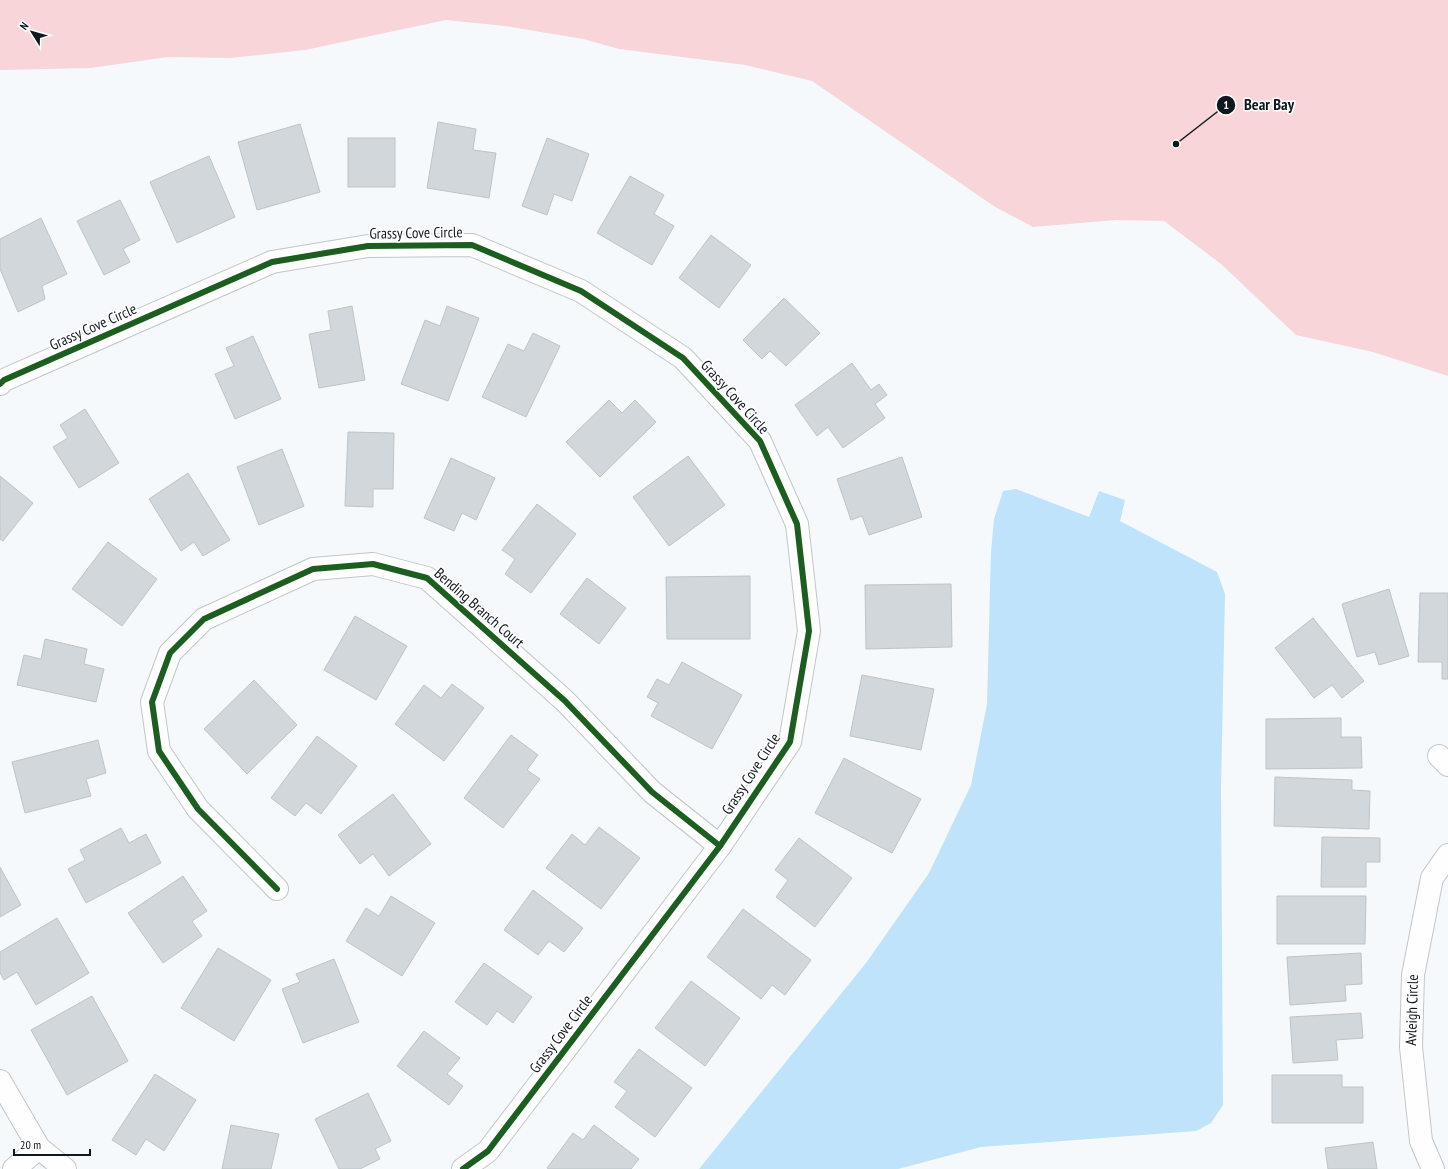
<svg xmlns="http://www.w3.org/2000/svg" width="1448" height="1169" viewBox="0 0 1448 1169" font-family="'PT Sans Narrow',sans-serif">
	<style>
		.green { fill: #f8d5d9 }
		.water { fill: #bee3fa }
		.building { fill: #d1d7db; stroke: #bdc4c8 }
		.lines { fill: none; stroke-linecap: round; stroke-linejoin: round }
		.street-casing { stroke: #c0c6ca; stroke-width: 24 }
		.street { stroke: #fefefe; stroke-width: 22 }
		.cycleway-casing { stroke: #fff; stroke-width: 8 }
		.cycleway { stroke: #1b5e20; stroke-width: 6 }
		.labels { text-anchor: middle; stroke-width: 3; stroke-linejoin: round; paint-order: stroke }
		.street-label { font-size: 15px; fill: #0f181e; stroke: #fff }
		.leader { fill: none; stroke: #0f181e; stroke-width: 1.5 }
		.callout-dot { fill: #0f181e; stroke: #fff; stroke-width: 1.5 }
		.mark-label { font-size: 12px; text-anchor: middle; font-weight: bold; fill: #fff }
		.callout-label { font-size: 16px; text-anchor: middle; font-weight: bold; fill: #0f181e; stroke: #fff; stroke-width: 3; stroke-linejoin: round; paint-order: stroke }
	</style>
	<rect width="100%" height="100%" fill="#f6f9fb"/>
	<polygon class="green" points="0,0 1448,0 1448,376 1373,352 1296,335 1221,264 1164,221 1116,220 1033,227 995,207 812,81 745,65 619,49 583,39 505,26 446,20 305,50 231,58 168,57 91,68 0,70"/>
	<polygon class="water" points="1016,489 1089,517 1099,491 1125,500 1120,521 1217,572 1225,594 1221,788 1223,1105 1211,1123 1196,1131 981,1147 898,1169 699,1169 866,963 929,873 971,785 987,704 991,552 994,519 1003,491"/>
	<g class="building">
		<polygon points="438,122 476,129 473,150 496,153 489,198 427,188"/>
		<polygon points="300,124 320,192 257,210 238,142"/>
		<rect x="348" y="138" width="47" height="49"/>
		<polygon points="547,138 589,154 572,201 554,194 547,215 522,206"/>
		<polygon points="209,156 235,217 177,243 150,182"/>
		<polygon points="630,176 664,195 654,214 674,226 652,265 597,233"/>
		<polygon points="120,200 140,240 123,249 130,262 104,275 77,221"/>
		<polygon points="41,218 67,274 42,286 45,299 18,312 0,269 0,239"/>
		<polygon points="711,235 751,265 719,308 679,278"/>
		<polygon points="784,298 820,333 786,366 770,351 762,359 743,340"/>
		<polygon points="352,306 365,380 319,388 309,334 331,330 328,311"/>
		<polygon points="447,306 479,318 448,401 401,384 425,320 440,326"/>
		<polygon points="533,333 560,346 526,417 482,397 508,344 524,351"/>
		<polygon points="253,336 281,399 235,419 215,374 234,366 226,348"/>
		<polygon points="852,363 871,390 879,384 887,395 875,404 885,418 843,448 828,427 817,436 795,405"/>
		<polygon points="609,400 622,413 635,400 656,422 600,477 566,442"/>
		<polygon points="85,409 119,463 79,488 53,447 68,438 60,425"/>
		<polygon points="348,432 394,433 393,489 373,489 373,507 345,506"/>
		<polygon points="282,449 304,506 259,525 237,467"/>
		<polygon points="688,456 725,505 669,546 633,497"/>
		<polygon points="902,457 922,517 869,535 862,516 851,520 837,479"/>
		<polygon points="451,458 495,478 476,520 462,513 454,531 424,518"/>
		<polygon points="188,473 230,540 203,556 194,542 181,551 149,499"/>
		<polygon points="0,476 33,503 3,541 0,539"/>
		<polygon points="537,504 576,534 531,593 505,574 515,559 502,550"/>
		<polygon points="108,542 157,579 122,626 72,589"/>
		<polygon points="750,576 750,639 667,639 666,577"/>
		<polygon points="587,578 626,608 599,644 560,614"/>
		<polygon points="951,584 952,647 866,649 865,585"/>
		<polygon points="1389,589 1409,656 1379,665 1375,652 1357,657 1342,604"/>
		<polygon points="1420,593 1448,593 1448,679 1442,679 1442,662 1418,662"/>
		<polygon points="355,616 407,646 376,700 324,670"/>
		<polygon points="1313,618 1364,681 1342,698 1332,685 1314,698 1275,648"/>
		<polygon points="45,639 87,649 84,664 104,669 96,702 17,685 24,655 41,659"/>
		<polygon points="682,662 742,695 712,749 651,716 658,703 647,697 657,679 669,685"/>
		<polygon points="862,675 934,689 921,750 850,736"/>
		<polygon points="254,680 297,725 247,774 204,729"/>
		<polygon points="452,684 484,708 444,761 395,724 424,685 441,698"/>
		<polygon points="1341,718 1341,737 1361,737 1362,768 1266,769 1266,719"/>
		<polygon points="511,735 538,755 527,770 540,779 503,828 464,798"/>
		<polygon points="317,736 357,766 321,814 306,803 295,816 271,798"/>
		<polygon points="98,740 106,773 86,779 91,796 25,813 12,762"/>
		<polygon points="844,758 921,799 892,853 815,813"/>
		<polygon points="1275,777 1352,780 1352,790 1370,791 1369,829 1274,826"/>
		<polygon points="393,794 431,844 389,876 373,854 360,864 338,835"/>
		<polygon points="599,827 640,858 601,909 546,868 572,834 585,845"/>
		<polygon points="121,828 129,843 146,834 161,863 86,903 68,869 85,860 80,850"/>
		<polygon points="1322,837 1380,838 1380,862 1366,862 1366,887 1321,887"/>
		<polygon points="799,838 852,878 815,927 776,897 788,880 775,870"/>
		<polygon points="0,867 21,905 0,917"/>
		<polygon points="183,876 207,911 192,921 202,936 163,963 128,913"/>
		<polygon points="533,890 583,928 564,952 549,941 538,955 504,930"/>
		<polygon points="391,896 435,923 402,976 346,941 366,908 379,916"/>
		<polygon points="1277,896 1366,896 1365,944 1277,944"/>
		<polygon points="743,909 811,960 785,995 772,985 761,999 707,957"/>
		<polygon points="57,918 89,973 36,1005 17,972 4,980 0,973 0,952"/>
		<polygon points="218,948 271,980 234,1041 181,1008"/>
		<polygon points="1361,953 1362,984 1345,985 1346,1001 1290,1005 1287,957"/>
		<polygon points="334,959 359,1022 303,1043 282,989 300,982 296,974"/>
		<polygon points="484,963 532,997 513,1023 497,1011 487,1025 455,1002"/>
		<polygon points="691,981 740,1018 705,1066 655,1028"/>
		<polygon points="92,996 128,1061 67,1095 31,1030"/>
		<polygon points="1361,1013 1363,1038 1336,1040 1338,1060 1293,1063 1290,1017"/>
		<polygon points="424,1031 460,1058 447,1074 463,1086 449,1105 397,1066"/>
		<polygon points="639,1049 692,1088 655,1137 615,1107 627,1091 614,1082"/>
		<polygon points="155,1074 196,1100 164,1151 146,1139 136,1155 112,1140"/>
		<polygon points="1272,1075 1342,1075 1342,1087 1363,1087 1363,1123 1272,1123"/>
		<polygon points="368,1093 391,1141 375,1149 380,1159 360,1169 339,1169 315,1119"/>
		<polygon points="231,1125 279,1134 271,1169 222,1169"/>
		<polygon points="594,1125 639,1159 631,1169 549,1169 547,1168 573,1133 583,1140"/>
		<polygon points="1373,1142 1377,1169 1328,1169 1325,1148"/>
	</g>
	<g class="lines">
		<g class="street-casing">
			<g id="street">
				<polyline points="0,384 4,380 272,262 368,246 472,245 581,291 683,358 760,441 797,524 809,631 790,742 720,846 488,1151 463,1169"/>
				<polyline points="1439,756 1448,765"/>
				<polyline points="277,889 198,809 159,751 152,702 170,653 204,619 313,569 373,564 427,578 565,701 652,792 720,846"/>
				<polyline points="0,1081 39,1148 65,1169"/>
				<polyline points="14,1169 39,1148"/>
				<path id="s1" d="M1433,1169L1421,1141L1411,1047L1413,975L1432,878L1448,855"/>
			</g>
		</g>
		<use href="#street" class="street"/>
		<g class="cycleway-casing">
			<g id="cycleway">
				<polyline points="0,384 4,380 272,262 368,246 472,245 581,291 683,358 760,441 797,524 809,631 790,742 720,846 488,1151 463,1169"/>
				<polyline points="277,889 198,809 159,751 152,702 170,653 204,619 313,569 373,564 427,578 565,701 652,792 720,846"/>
			</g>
		</g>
		<use href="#cycleway" class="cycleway"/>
	</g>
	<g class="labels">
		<g class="street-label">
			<text transform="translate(416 233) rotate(-1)" y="5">Grassy Cove Circle</text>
			<text transform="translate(93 327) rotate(-24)" y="5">Grassy Cove Circle</text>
			<text transform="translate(735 397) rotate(48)" y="5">Grassy Cove Circle</text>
			<text transform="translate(479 608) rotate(41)" y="5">Bending Branch Court</text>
			<text transform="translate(751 774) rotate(-57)" y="5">Grassy Cove Circle</text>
			<text dy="5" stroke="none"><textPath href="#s1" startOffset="162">Avleigh Circle</textPath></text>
			<text transform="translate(561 1034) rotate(-53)" y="5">Grassy Cove Circle</text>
		</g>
	</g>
	<path class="leader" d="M1176 144L1226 105"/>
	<g class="callout-dot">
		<circle cx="1176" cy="144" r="4"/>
		<circle cx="1226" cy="105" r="10"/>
	</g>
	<g class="mark-label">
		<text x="1226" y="109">1</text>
	</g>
	<g class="callout-label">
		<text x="1269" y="110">Bear Bay</text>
	</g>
	<g transform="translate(32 32) rotate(307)" stroke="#ffffff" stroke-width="3" paint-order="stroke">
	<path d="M0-3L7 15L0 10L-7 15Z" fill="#0f181e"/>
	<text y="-6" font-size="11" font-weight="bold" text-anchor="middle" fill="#0f181e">N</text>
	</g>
	<path d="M14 1149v6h76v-6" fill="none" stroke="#0f181e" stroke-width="2"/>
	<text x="20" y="1149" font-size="12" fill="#0f181e" stroke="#ffffff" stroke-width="3" paint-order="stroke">20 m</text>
</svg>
